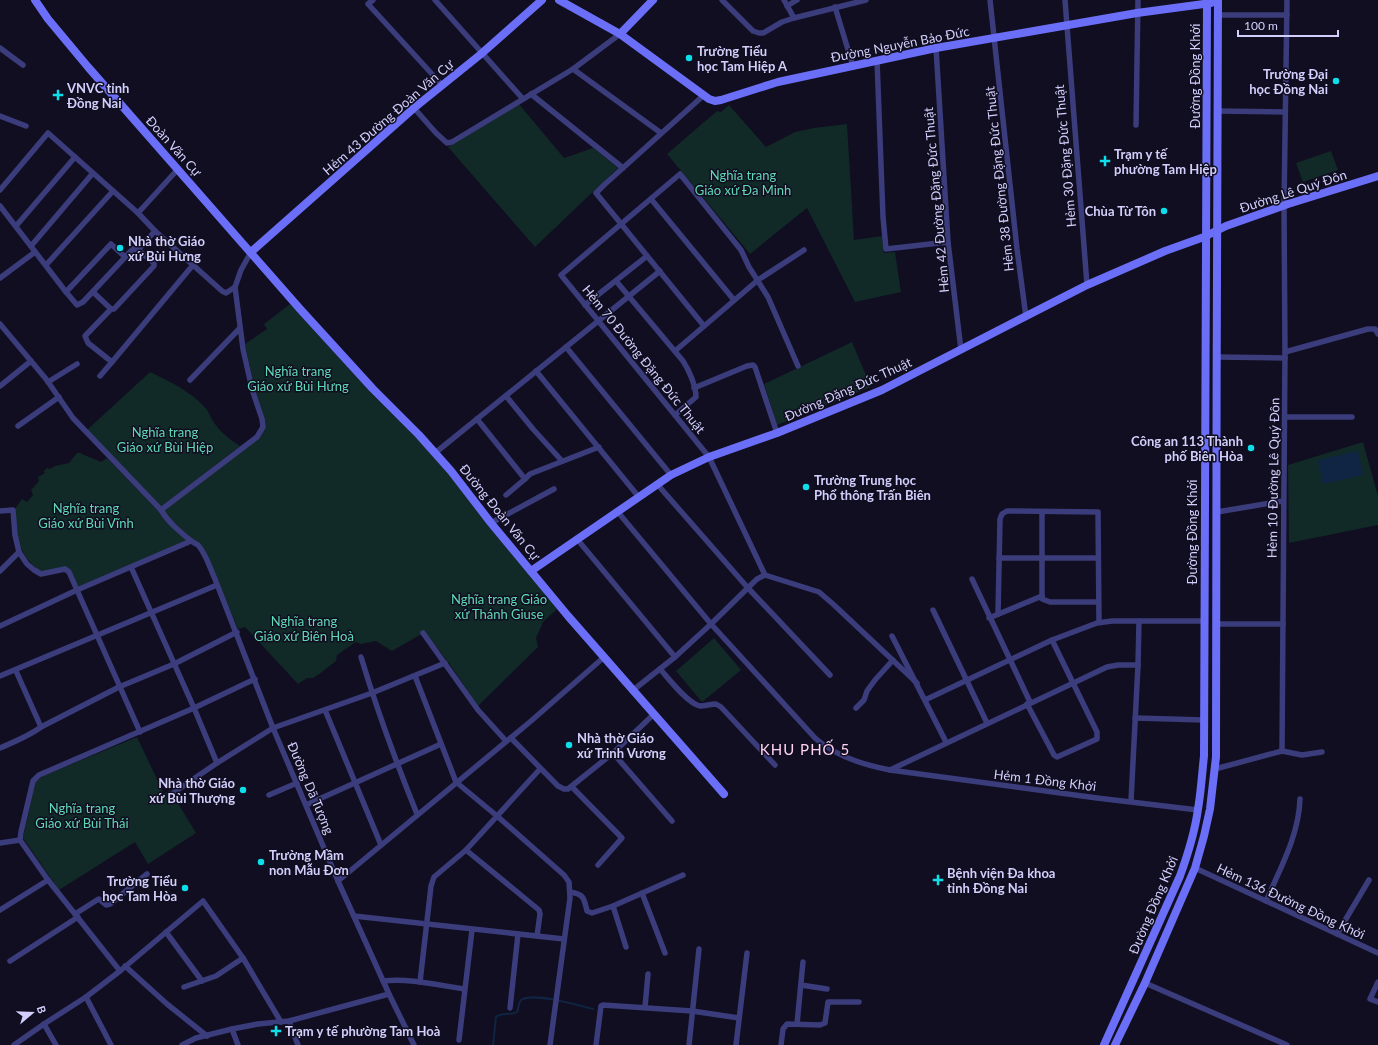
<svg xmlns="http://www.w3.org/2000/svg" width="1378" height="1045" viewBox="0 0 1378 1045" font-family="Lato,sans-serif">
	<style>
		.green { fill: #112927 }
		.water { fill: #0f2543 }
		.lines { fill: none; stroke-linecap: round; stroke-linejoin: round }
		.stream { stroke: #0f2543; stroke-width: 2 }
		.street { stroke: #3b3c7c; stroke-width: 5.5 }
		.secondary { stroke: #6b6ef7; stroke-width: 8 }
		.poi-dot { fill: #0ddeeb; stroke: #100e20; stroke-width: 1.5 }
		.labels { text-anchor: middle; stroke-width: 3; stroke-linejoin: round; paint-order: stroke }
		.street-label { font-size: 13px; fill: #d2cffc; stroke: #100e20 }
		.poi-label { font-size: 13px; font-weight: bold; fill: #d2cffc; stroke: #100e20; text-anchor: start }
		.park-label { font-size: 13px; fill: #60d8b5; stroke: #100e20 }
		.quarter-label { font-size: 15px; letter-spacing: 1px; fill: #fdd1ef; stroke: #100e20 }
	</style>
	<rect width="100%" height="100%" fill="#100e20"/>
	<g class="green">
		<polygon points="519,104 564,158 593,148 618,168 535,247 448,147"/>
		<polygon points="729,105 766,147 795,132 814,128 847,124 854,240 882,236 884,253 895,252 901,292 855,302 807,208 750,254 667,154 717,111 721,112"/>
		<polygon points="1331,151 1338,170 1303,182 1296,163"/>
		<polygon points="290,304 370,392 416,437 448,473 557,609 542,623 542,625 536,638 538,647 478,706 448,662 425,632 392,651 376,641 361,644 356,642 337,655 336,661 318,675 313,678 307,678 298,684 245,627 238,629 218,580 202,547 198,542 193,539 178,527 164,511 258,438 264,419 254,386 245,344 267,329 264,324"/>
		<polygon points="852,342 871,387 777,425 764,384"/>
		<path d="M150,372C169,381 194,393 207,410C209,413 211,418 213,421C220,432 229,439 240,446L161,507L87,430Z"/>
		<polygon points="1363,442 1378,496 1378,525 1289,543 1288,465"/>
		<path d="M77,453H80C87,457 94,458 101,462L107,458L159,512L168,524L187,540L78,587L71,571H39C16,550 17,537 15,509L22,499L27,502L33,495L31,490L39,481L38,477L45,473L44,471L47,468L50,469L55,466L69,463Z"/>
		<polygon points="714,638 741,670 702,702 676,671"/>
		<polygon points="137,737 164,794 170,790 196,833 148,864 135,842 59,890 23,838 35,782 43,776"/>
	</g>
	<polygon class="water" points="1358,451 1363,475 1323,484 1318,460"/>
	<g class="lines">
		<path class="stream" d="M493,1045L496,1017C502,1012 510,1016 517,1012C519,1008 518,1000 523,999C537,993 578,1005 593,1009"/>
		<g class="street">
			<polyline points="373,0 368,4 442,85"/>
			<polyline points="435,0 523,99"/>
			<polyline points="722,0 753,31 759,33 763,33 782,22 794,18"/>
			<polyline points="784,0 794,18 866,0"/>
			<polyline points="990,0 1017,249 1026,317"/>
			<polyline points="1065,0 1087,285"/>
			<polyline points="787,6 797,0"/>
			<polyline points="835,7 853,66"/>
			<polyline points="1218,15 1287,15"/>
			<polyline points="0,48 23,65"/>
			<polyline points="936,48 948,242 961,350"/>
			<polyline points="877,60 883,217 886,249 948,242"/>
			<polyline points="573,69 661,133"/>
			<polyline points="531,94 623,168"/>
			<polyline points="704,95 604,185 596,193 704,326"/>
			<polyline points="414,108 436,133 447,143 452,142 573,69 620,34"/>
			<polyline points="1217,111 1285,112"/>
			<polyline points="0,116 26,126"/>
			<polyline points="1136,125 1138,0"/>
			<polyline points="0,190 48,133 138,213 155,231 222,291 226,293 235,287"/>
			<polyline points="651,199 734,300"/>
			<polyline points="0,206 66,292 77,305 83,302 129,253 133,249 138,250 155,231"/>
			<polyline points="138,213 178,169"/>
			<polyline points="16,226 75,157"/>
			<polyline points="31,246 93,173"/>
			<path d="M251,252L241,270L235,287L243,349L252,389L262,419L263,427L257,437L161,510C168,522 179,531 190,540C192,542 195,543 198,545C206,554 210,568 215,579L273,728L338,881L389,994L414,1045"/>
			<polyline points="46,265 113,191"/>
			<polyline points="0,278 35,252"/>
			<path d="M616,281L683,361C689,370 696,386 696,397L675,415"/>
			<polyline points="66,292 111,244 125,257"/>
			<polyline points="93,292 111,309 114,309 154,266 154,263 138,250"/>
			<polyline points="585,305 647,256"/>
			<polyline points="111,309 85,336 88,343 112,362 193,265"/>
			<polyline points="0,324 46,379 73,418 161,510"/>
			<polyline points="566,347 671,475"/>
			<polyline points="675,351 758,280 804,250"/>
			<polyline points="1285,352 1368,329 1375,329 1378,334"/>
			<polyline points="1216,357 1285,358"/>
			<polyline points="536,371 638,496"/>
			<polyline points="100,376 112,362"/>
			<polyline points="190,380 240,328"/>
			<polyline points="48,382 77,364"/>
			<polyline points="0,386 31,361"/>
			<polyline points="694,388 747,366 753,365 755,367 777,433"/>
			<polyline points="506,396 533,429 562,461"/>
			<polyline points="1285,417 1352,417"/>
			<polyline points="477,419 525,479 530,474 599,447"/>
			<polyline points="18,426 59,397"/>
			<polyline points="435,453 660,271"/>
			<polyline points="657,484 748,588 830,675"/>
			<polyline points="506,495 525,479"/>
			<polyline points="0,511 13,510 15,535 19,552 27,564 34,570 41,574 65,569 69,572 140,732"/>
			<path d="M617,511L711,624L815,738C835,756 864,765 890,770L1097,798L1198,810"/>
			<polyline points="1042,512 1042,599 1050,602 1098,602"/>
			<polyline points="1217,512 1283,501"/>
			<polyline points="491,523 554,489"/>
			<polyline points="577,539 675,657"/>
			<polyline points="999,558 1098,558"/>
			<polyline points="131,567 194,708 217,763"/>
			<polyline points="0,571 19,552"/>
			<polyline points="765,575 709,457 561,275 680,174 741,250 749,267 768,297 798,366"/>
			<polyline points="972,579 1030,702"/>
			<polyline points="933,610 987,723"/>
			<polyline points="998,614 1000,519 1002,514 1007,511 1098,512 1099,622"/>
			<polyline points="989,618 1042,596"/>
			<polyline points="1217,624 1283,624"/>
			<polyline points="0,626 77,590 191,541"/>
			<polyline points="423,633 478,710 506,741"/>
			<polyline points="892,636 946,742"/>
			<path d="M361,657C377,710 396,762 417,814"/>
			<path d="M660,669C669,679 688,704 700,706C705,706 711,704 716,704L721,707L775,765"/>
			<polyline points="16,671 41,727"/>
			<polyline points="0,676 217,585"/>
			<polyline points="415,676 456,782 497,816 564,875 569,882 570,898 550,1045"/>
			<polyline points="632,691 675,657 711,624 757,579 765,575 819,592 833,604 917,683"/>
			<polyline points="925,700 1052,640 1097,623 1112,621 1204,621"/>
			<polyline points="1027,704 1054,755 1057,757 1097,739 1097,732 1052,640"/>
			<polyline points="856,708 864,700 867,691 875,680 893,660"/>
			<polyline points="325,710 381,845"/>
			<polyline points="1135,718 1204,720"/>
			<polyline points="511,738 558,786 564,789 568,789 613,753 654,714"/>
			<path d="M0,748C14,742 29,736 41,727L119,687L174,664L237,632"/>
			<polyline points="1282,751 1285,352 1284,206 1287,0"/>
			<polyline points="613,753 672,821"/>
			<polyline points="1215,769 1282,751 1302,755 1322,752"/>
			<polyline points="890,770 1107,667 1118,665 1138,665"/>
			<polyline points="572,787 622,838 598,865"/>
			<polyline points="173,793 217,763 273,728 372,693 445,663"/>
			<polyline points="269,795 297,783"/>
			<polyline points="1131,801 1138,665 1139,621"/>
			<polyline points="306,805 441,744"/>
			<polyline points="0,843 20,840"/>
			<polyline points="466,850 539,910 540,914 537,936"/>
			<polyline points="1195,868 1378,953"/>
			<polyline points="338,881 531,721 603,658"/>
			<path d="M570,892C584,894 584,898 587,911L592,913L613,906L683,875"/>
			<polyline points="642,893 665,953"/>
			<path d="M1266,901C1280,869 1299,835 1300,799"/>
			<polyline points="613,906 626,947"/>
			<polyline points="0,910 48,880"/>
			<polyline points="75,914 97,900 99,899 106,905 110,904 147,874"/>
			<polyline points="354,916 564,939"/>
			<polyline points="166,932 202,981"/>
			<polyline points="1337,934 1369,880"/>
			<polyline points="10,961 78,917"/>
			<polyline points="125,966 167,1004 207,1036"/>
			<polyline points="120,971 203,901 243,958 281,1022"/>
			<path d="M383,981C410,978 437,985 464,989"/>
			<polyline points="420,982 431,886 434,877 466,850 540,769"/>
			<polyline points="1378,982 1370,999 1378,1002"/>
			<polyline points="1145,983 1287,1045"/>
			<polyline points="801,985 827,989"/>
			<polyline points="184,987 216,976 243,958"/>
			<polyline points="86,997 111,1045"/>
			<polyline points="645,1007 648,974"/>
			<polyline points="510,1008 518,934"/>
			<polyline points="289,1021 298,1045"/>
			<polyline points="44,1024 56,1045"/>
			<polyline points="797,1024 803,962"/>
			<polyline points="232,1029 238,1045"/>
			<polyline points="459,1040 472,930"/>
			<polyline points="14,1045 44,1024 86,997 120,971 48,880 20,840 21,832 33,781 39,775 194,708 255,679"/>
			<polyline points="182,1045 196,1038 232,1029 258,1024 289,1021 389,994"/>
			<polyline points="596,1045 601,1006 603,1005 692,1011 739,1018"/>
			<polyline points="689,1045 699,949"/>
			<polyline points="736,1045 747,953"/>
			<polyline points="781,1045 783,1029 787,1024 820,1025 825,1023 828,1002 859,1002"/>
		</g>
		<g class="secondary">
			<polyline points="35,0 48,19 88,67 300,309 373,389 419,435 451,471 491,523 568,616 724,794"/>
			<polyline points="559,0 620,34 709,99 715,101 721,100 778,82 936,48 1137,13 1211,3"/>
			<polyline points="620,34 653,0"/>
			<polyline points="251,252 414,108 481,54 542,0"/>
			<polyline points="531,571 671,475 709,457 777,433 882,390 1087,285 1165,251 1204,237 1226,226 1288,204 1378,176"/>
			<path d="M1104,1045L1180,876C1188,854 1195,831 1198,809C1201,792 1202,774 1204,756L1207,0"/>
			<path d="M1115,1045L1145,983L1195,868L1204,836L1210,809L1216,757C1218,505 1215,252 1218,0"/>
		</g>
	</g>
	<g class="poi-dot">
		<circle cx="689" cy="58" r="4"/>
		<circle cx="1336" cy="81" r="4"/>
		<path d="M56 89h4v4h4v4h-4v4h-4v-4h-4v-4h4z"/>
		<path d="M1103 155h4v4h4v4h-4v4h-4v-4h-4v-4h4z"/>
		<circle cx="1164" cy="211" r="4"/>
		<circle cx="120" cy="248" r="4"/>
		<circle cx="1251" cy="448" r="4"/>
		<circle cx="806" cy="487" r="4"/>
		<circle cx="569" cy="745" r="4"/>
		<circle cx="243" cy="790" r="4"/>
		<circle cx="261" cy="862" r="4"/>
		<path d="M936 874h4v4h4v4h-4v4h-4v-4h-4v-4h4z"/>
		<circle cx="185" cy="888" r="4"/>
		<path d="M274 1025h4v4h4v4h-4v4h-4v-4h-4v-4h4z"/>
	</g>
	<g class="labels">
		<g class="street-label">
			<text transform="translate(900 44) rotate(-11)" y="5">Đường Nguyễn Bảo Đức</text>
			<text transform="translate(1195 76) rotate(-90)" y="5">Đường Đồng Khởi</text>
			<text transform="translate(388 117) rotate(-41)" y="5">Hẻm 43 Đường Đoàn Văn Cự</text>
			<text transform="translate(174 146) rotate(48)" y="5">Đoàn Văn Cự</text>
			<text transform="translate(1065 156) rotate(-95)" y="5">Hẻm 30 Đặng Đức Thuật</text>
			<text transform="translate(999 179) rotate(-96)" y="5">Hẻm 38 Đường Đặng Đức Thuật</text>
			<text transform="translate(1293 191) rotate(-18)" y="5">Đường Lê Quý Đôn</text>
			<text transform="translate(936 200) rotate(-95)" y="5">Hẻm 42 Đường Đặng Đức Thuật</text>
			<text transform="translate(644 359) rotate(51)" y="5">Hẻm 70 Đường Đặng Đức Thuật</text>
			<text transform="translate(848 389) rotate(-24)" y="5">Đường Đặng Đức Thuật</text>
			<text transform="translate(1273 478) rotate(-89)" y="5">Hẻm 10 Đường Lê Quý Đôn</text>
			<text transform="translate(500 512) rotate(51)" y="5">Đường Đoàn Văn Cự</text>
			<text transform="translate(1192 532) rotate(-90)" y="5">Đường Đồng Khởi</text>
			<text transform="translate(1045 780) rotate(7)" y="5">Hẻm 1 Đồng Khởi</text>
			<text transform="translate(311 788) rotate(67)" y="5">Đường Dã Tượng</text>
			<text transform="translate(1291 901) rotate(25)" y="5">Hẻm 136 Đường Đồng Khởi</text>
			<text transform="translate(1153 905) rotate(-67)" y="5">Đường Đồng Khởi</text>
		</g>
		<g class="poi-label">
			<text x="697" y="56">Trường Tiểu<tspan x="697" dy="15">học Tam Hiệp A</tspan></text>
			<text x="1328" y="79" text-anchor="end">Trường Đại<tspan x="1328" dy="15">học Đồng Nai</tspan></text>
			<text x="67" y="93">VNVC tỉnh<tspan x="67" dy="15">Đồng Nai</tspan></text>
			<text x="1114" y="159">Trạm y tế<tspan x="1114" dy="15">phường Tam Hiệp</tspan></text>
			<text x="1156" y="216" text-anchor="end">Chùa Từ Tôn</text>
			<text x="128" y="246">Nhà thờ Giáo<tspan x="128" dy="15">xứ Bùi Hưng</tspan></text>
			<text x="1243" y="446" text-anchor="end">Công an 113 Thành<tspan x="1243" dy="15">phố Biên Hòa</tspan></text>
			<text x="814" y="485">Trường Trung học<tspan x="814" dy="15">Phổ thông Trấn Biên</tspan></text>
			<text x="577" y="743">Nhà thờ Giáo<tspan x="577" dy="15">xứ Trinh Vương</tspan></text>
			<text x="235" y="788" text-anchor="end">Nhà thờ Giáo<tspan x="235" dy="15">xứ Bùi Thượng</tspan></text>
			<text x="269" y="860">Trường Mầm<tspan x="269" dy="15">non Mẫu Đơn</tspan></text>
			<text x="947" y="878">Bệnh viện Đa khoa<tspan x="947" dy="15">tỉnh Đồng Nai</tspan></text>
			<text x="177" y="886" text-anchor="end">Trường Tiểu<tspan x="177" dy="15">học Tam Hòa</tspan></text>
			<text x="285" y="1036">Trạm y tế phường Tam Hoà</text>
		</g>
		<g class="park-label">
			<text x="743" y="180">Nghĩa trang<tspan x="743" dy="15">Giáo xứ Đa Minh</tspan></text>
			<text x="298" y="376">Nghĩa trang<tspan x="298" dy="15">Giáo xứ Bùi Hưng</tspan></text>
			<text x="165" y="437">Nghĩa trang<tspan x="165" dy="15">Giáo xứ Bùi Hiệp</tspan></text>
			<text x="86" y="513">Nghĩa trang<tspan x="86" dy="15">Giáo xứ Bùi Vĩnh</tspan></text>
			<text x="499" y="604">Nghĩa trang Giáo<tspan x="499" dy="15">xứ Thánh Giuse</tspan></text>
			<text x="304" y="626">Nghĩa trang<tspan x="304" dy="15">Giáo xứ Biên Hoà</tspan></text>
			<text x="82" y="813">Nghĩa trang<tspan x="82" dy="15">Giáo xứ Bùi Thái</tspan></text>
		</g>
		<g class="quarter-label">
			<text x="805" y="755">KHU PHỐ 5</text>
		</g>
	</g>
	<g transform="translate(32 1013) rotate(71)" stroke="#100e20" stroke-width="3" paint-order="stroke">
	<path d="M0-3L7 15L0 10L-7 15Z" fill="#d2cffc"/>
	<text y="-6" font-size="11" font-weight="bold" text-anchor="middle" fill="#d2cffc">B</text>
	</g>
	<path d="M1238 30v6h100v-6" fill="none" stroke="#d2cffc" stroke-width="2"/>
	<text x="1244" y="30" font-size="12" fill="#d2cffc" stroke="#100e20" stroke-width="3" paint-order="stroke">100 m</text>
</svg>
